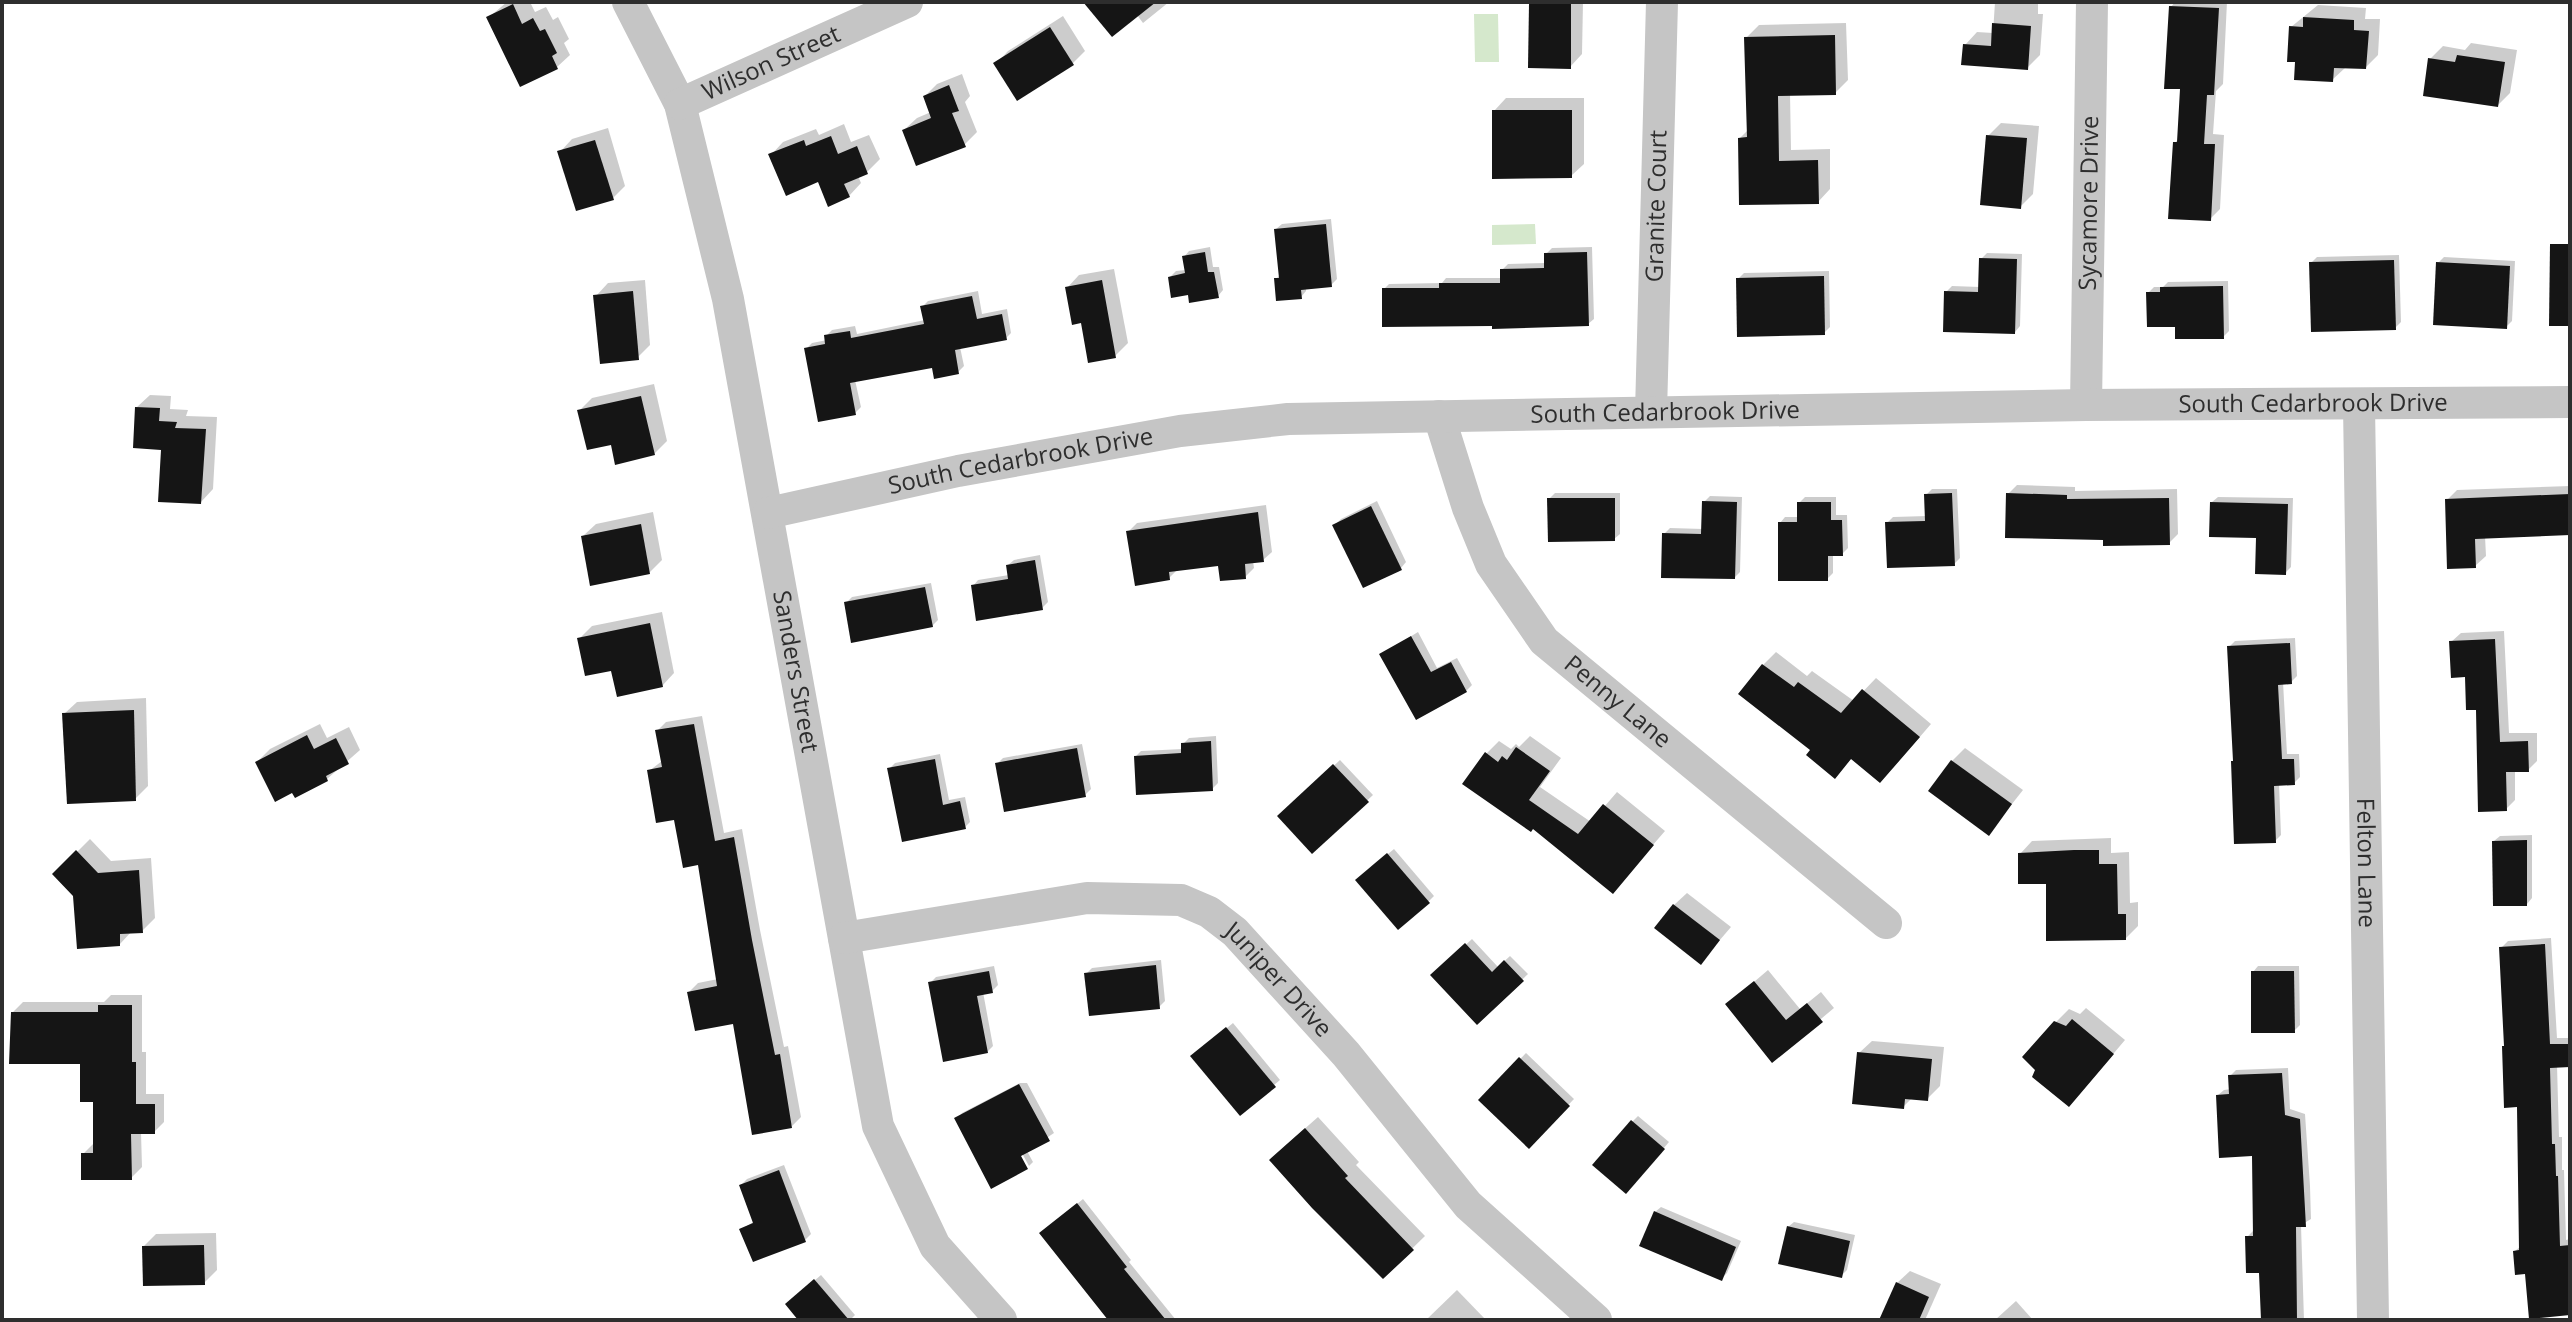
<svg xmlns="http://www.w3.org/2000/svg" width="2572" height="1322" viewBox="0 0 2572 1322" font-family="'Open Sans',sans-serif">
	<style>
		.water { fill: #d5e8cc }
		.shadow { fill: #0003 }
		.building { fill: #151515 }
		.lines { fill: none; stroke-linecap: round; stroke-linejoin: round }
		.minor { stroke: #c5c5c5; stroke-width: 32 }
		.labels { text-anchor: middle; stroke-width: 8; stroke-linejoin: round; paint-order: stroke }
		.street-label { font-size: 24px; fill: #2e2e2e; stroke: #fff }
	</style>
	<rect width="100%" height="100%" fill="#fff"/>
	<g class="water">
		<polygon points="1474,14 1498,14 1499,62 1475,62"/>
		<polygon points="1535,224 1536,244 1492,245 1492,225"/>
	</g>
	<g class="shadow">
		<polygon points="507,2 530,2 535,12 546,7 553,20 558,17 569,39 564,43 570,55 557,67 488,18"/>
		<polygon points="1085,2 1169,2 1143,23 1137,15"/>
		<polygon points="1533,2 1583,2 1582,54 1570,67 1531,4"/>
		<polygon points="1995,2 2038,2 2038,14 2043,14 2040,55 2027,68 1965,45 1977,32 1993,33"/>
		<polygon points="2175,2 2227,2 2223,84 2216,91 2213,134 2224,135 2220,209 2210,219 2175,143 2179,138 2182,87 2171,7"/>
		<polygon points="2318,5 2366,8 2365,19 2380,19 2378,55 2366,67 2345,68 2332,80 2297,61 2291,27"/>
		<polygon points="1063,16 1085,51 1073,63 996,64 1008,51"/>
		<polygon points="1846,23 1848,80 1835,93 1790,93 1791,150 1830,149 1830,189 1818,202 1740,138 1748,130 1746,38 1759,25"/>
		<polygon points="2471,43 2517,50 2510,93 2498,105 2430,59 2443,46 2465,50"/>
		<polygon points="962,74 970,96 965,102 977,132 964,145 904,130 917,118 931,112 925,96 937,84"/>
		<polygon points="1506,98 1584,98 1584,164 1571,176 1494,111"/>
		<polygon points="2001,123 2039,126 2033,194 2020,207 1988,136"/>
		<polygon points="844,124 851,142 869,135 880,159 867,172 858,176 861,183 849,196 771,155 783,142 816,129 819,135"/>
		<polygon points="608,128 625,186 613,198 560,152 572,139"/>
		<polygon points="1331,219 1337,279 1331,285 1306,287 1306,291 1301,297 1276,279 1281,274 1276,229 1282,224"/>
		<polygon points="1210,247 1213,267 1219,267 1223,290 1218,296 1189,293 1170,277 1176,271 1186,270 1184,257 1189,251"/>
		<polygon points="1592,247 1594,319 1588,324 1494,324 1384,289 1389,284 1442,283 1446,278 1502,278 1502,270 1508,264 1546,263 1546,254 1552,248"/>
		<polygon points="1987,253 2022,254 2020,326 2015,332 1946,292 1952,286 1980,287 1981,259"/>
		<polygon points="2399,255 2401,322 2395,328 2311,263 2317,257"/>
		<polygon points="2444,257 2515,261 2512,321 2506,327 2438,263"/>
		<polygon points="1114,269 1128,343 1115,356 1067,288 1079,275"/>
		<polygon points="1829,271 1830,327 1824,333 1738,279 1744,273"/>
		<polygon points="645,280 650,345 637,358 596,296 608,283"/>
		<polygon points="2228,281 2229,331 2223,337 2177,325 2148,293 2154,287 2163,287 2168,282"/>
		<polygon points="978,291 982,314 1007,309 1011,333 1006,338 960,347 964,366 958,372 934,366 855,380 861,407 855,413 806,349 812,343 827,340 826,336 832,330 855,326 857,334 925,320 922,307 928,301"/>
		<polygon points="654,384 667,441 654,454 579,411 592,398"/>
		<polygon points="150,395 171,396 170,409 188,410 186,416 217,417 213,489 201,502 137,407"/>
		<polygon points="2017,485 2075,487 2075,491 2177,489 2178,534 2169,543 2105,538 2008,494"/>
		<polygon points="2570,486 2570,539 2570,533 2485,536 2486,556 2475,566 2447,500 2457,490"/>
		<polygon points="1932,489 1957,489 1960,558 1954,564 1887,523 1893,517 1927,516 1926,495"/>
		<polygon points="1555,493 1620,493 1620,534 1614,539 1549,499"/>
		<polygon points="1710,496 1742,497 1740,572 1735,577 1664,534 1670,528 1704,529 1704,502"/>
		<polygon points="1805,497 1836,497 1836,515 1847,515 1848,548 1842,554 1833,554 1833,573 1827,579 1780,523 1785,517 1799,517 1799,503"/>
		<polygon points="2218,497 2293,498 2291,567 2285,573 2258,536 2212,502"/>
		<polygon points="1377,501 1406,562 1401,568 1335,525 1341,519"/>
		<polygon points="1266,505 1272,552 1263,560 1253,561 1254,568 1245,577 1220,563 1178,569 1169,578 1128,532 1137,523"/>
		<polygon points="653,512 662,560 649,573 583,536 596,524"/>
		<polygon points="1040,555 1048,602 1042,608 973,586 978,580 1009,575 1008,565 1014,560"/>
		<polygon points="931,583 938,620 932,626 846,603 852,597"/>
		<polygon points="662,612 674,673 662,686 613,669 579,639 592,626"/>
		<polygon points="2504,631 2509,733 2537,733 2537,761 2528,770 2515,770 2515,800 2506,809 2478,708 2451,642 2461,633"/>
		<polygon points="1418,632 1437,668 1457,658 1472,685 1466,691 1382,654"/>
		<polygon points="2295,638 2297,676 2291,682 2283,682 2287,754 2299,754 2300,777 2294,783 2279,784 2281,835 2275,841 2235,760 2229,647 2235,641"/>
		<polygon points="1776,652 1807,676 1812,671 1854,701 1876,678 1931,724 1893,768 1852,758 1835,776 1813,750 1763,665"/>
		<polygon points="146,698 148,786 135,799 64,714 77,702"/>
		<polygon points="702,716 724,833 742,829 760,930 784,1047 788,1046 801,1117 792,1126 735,1021 689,992 698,983 718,979 700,863 649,771 662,761 657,731 666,722"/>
		<polygon points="320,724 327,738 349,727 360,750 327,779 257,762 270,749"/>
		<polygon points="1216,736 1218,783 1212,789 1136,756 1141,751 1183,749 1183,744 1189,738"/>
		<polygon points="1530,736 1561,758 1540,787 1591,822 1617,792 1665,831 1613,891 1486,754 1499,741 1511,749 1516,744 1519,747"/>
		<polygon points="1082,744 1091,789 1085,795 997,764 1003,758"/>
		<polygon points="1965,748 2023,790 1989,833 1952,761"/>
		<polygon points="940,754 949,800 965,797 970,822 965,827 889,769 895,763"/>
		<polygon points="1340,760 1373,795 1312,852 1280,816"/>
		<polygon points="2532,835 2532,898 2527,904 2494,841 2500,836"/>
		<polygon points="2111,838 2111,853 2129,852 2130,903 2138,902 2138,926 2126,938 2048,882 2020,854 2032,841"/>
		<polygon points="90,839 111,861 151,858 155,918 142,931 132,931 120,944 55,874"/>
		<polygon points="1394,849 1434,896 1428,902 1364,874"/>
		<polygon points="1687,893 1731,927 1701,962 1674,905"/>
		<polygon points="2551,938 2557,1038 2570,1038 2570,1064 2557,1065 2559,1137 2562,1137 2562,1170 2564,1170 2566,1240 2570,1239 2570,1313 2527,1272 2515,1251 2521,1246 2519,1105 2506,1044 2501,948 2508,941"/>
		<polygon points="1472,939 1498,967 1510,956 1528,974 1477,1022 1433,975"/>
		<polygon points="1161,960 1165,1001 1159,1007 1086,974 1092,968"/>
		<polygon points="994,966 998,985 992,991 983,992 993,1046 987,1052 930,983 936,977"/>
		<polygon points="2258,966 2299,966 2300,1025 2294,1031 2253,972"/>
		<polygon points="1768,970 1800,1009 1821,992 1834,1008 1772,1060 1727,1005"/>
		<polygon points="111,995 142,995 142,1052 146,1052 146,1094 164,1094 164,1122 154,1132 141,1132 142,1167 131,1178 83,1154 95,1142 95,1100 82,1062 12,1013 23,1002 104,1002"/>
		<polygon points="2086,1008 2125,1040 2081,1092 2056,1022 2069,1009 2080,1014"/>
		<polygon points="1233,1023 1280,1080 1274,1085 1199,1051"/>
		<polygon points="1872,1041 1944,1047 1940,1086 1927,1099 1913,1097 1903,1107 1859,1053"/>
		<polygon points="1526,1053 1574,1099 1529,1146 1481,1100"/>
		<polygon points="2288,1068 2290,1109 2305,1114 2310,1186 2311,1219 2301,1225 2304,1320 2263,1320 2261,1271 2247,1237 2253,1231 2254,1154 2218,1095 2224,1090 2231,1089 2230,1076 2236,1070"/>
		<polygon points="1020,1083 1027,1083 1054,1133 1027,1151 1033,1162 1029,1166 1018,1146 957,1119 962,1113"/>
		<polygon points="1638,1116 1669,1142 1631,1186 1632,1122"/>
		<polygon points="1318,1117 1359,1162 1356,1165 1425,1236 1383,1277 1284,1147"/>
		<polygon points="784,1165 811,1234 805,1240 742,1229 755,1221 741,1185 747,1179"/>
		<polygon points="1083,1199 1131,1260 1129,1262 1176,1320 1111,1320 1048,1228"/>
		<polygon points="1661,1207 1741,1241 1727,1273 1721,1279 1655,1212"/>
		<polygon points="1794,1222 1855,1235 1847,1270 1841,1276 1788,1227"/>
		<polygon points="216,1233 217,1270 204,1283 144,1246 156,1234"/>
		<polygon points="1910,1271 1941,1284 1925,1320 1882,1320 1897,1283"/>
		<polygon points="821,1275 855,1315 850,1320 801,1320 793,1299"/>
		<polygon points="1457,1290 1486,1320 1426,1320"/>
		<polygon points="2016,1301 2033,1320 1995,1320"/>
	</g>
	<g class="building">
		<polygon points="1083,2 1156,2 1112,37"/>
		<polygon points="1529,3 1571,4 1571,69 1528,68"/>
		<polygon points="513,4 522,24 533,18 540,31 545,29 557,53 552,56 558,69 520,87 486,17"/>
		<polygon points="2169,6 2219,8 2214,95 2207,95 2204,144 2215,144 2211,221 2168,219 2173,142 2177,142 2180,89 2164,89"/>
		<polygon points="2303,17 2354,20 2354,30 2369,31 2366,69 2334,68 2333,82 2294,80 2295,62 2287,62 2289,26 2303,27"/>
		<polygon points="1992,23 2031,26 2028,70 1961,65 1963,44 1991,46"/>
		<polygon points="1050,27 1074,65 1017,101 993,63"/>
		<polygon points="1835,35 1836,95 1778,96 1779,161 1818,160 1819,204 1739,205 1738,138 1747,137 1744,37"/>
		<polygon points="2457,55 2505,62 2498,107 2423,96 2428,58 2455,62"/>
		<polygon points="949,85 959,111 952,113 966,147 916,166 902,130 931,118 923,96"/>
		<polygon points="1492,110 1572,110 1572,178 1492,179"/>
		<polygon points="1986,135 2027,138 2021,209 1980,205"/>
		<polygon points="831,136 838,154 857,146 868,174 844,184 850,197 828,207 818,182 786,196 768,154 804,140 806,146"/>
		<polygon points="595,140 614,200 576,211 557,151"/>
		<polygon points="1326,224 1332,287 1301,290 1302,299 1276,301 1274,278 1279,278 1274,229"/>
		<polygon points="2550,244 2570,244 2570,326 2549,326"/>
		<polygon points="1205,252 1208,272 1214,272 1219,298 1189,303 1188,295 1171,298 1168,277 1185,273 1182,256"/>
		<polygon points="1587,252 1589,326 1492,329 1492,326 1382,327 1382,288 1439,288 1439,283 1500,283 1500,269 1544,268 1544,253"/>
		<polygon points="1979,258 2017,259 2015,334 1943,332 1944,291 1978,292"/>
		<polygon points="2394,260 2396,330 2311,332 2309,262"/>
		<polygon points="2436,262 2510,266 2507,329 2433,325"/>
		<polygon points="1824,276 1825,335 1737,337 1736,278"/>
		<polygon points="1102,280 1116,358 1088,363 1081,323 1072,325 1065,287"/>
		<polygon points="2223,286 2224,339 2175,339 2175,327 2147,327 2146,292 2160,292 2160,287"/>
		<polygon points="633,291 639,360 600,364 593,295"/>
		<polygon points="972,296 977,319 1002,314 1007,340 955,350 959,374 934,379 932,368 850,383 856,415 818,422 804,348 825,344 824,335 850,331 851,338 924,324 920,306"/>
		<polygon points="641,396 655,455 615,465 611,445 587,450 577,410"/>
		<polygon points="135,407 160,408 159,421 177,422 175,428 206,429 201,504 158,502 161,450 133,448"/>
		<polygon points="1952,493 1955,566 1887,568 1885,522 1925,521 1924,494"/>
		<polygon points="2006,493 2067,495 2067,499 2169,498 2170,545 2103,546 2103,540 2005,538"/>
		<polygon points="2570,494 2570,535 2475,539 2476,568 2447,569 2445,499"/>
		<polygon points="1547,498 1615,498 1615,541 1548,542"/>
		<polygon points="1702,501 1737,502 1735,579 1661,578 1662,533 1701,534"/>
		<polygon points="1797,502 1831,502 1831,520 1842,520 1843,556 1828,556 1828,581 1778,581 1778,522 1797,522"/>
		<polygon points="2210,502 2288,504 2286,575 2255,574 2256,538 2209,537"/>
		<polygon points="1371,506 1402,570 1363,588 1332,525"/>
		<polygon points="1258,512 1264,562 1245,564 1246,579 1220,581 1218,566 1169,572 1170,580 1135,586 1126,531"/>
		<polygon points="641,524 650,574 590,586 581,536"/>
		<polygon points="1035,560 1043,610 976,621 971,585 1008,579 1006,565"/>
		<polygon points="925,587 933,627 851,643 844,602"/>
		<polygon points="650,623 663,687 617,697 611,671 585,676 577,638"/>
		<polygon points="1411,636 1431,672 1451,662 1467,692 1416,720 1379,654"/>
		<polygon points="2495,639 2500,742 2528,741 2529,772 2506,772 2507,811 2478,812 2476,710 2466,710 2465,677 2451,678 2449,641"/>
		<polygon points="2290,643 2292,684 2278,685 2282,759 2294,759 2295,785 2274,786 2276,843 2234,844 2231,761 2233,761 2227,646"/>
		<polygon points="1762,664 1794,687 1798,682 1841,713 1862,689 1920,737 1880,783 1851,759 1835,779 1806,755 1810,750 1738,694"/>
		<polygon points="134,710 136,801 67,804 62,713"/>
		<polygon points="694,724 715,841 734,837 752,940 775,1055 780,1054 792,1128 752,1135 733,1024 695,1031 687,992 717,986 698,865 683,868 674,820 656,823 647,770 662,767 655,730"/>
		<polygon points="307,735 314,749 336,738 349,764 326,776 328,781 295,798 292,793 275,802 255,762"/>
		<polygon points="1211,741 1213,791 1136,795 1134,756 1181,753 1181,743"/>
		<polygon points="1516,747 1550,771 1529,800 1578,834 1603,804 1654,845 1613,894 1533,829 1531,832 1462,784 1485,752 1498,762 1502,756 1507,760"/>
		<polygon points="1077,748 1086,797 1004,812 995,763"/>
		<polygon points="935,759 943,805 960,801 966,829 902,842 887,768"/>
		<polygon points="1951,760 2012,804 1989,836 1928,791"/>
		<polygon points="1333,764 1369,802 1312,854 1277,816"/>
		<polygon points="2527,840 2527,906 2493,906 2492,841"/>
		<polygon points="76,850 98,873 139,870 143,933 120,934 120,946 77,949 73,896 52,874"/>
		<polygon points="2074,850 2099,850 2099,864 2117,864 2118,914 2126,914 2126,940 2046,941 2046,884 2018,884 2018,853"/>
		<polygon points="1387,853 1430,903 1398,930 1355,880"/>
		<polygon points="1673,904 1720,940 1701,965 1654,928"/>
		<polygon points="1465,943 1492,972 1504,960 1524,981 1477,1025 1430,975"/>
		<polygon points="2545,944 2550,1044 2569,1044 2570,1067 2550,1068 2552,1144 2555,1144 2556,1176 2558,1176 2560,1246 2570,1245 2570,1315 2529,1319 2525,1274 2515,1275 2513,1251 2519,1250 2517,1107 2504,1108 2502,1046 2504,1046 2499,947"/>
		<polygon points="1156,965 1160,1009 1089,1016 1084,973"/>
		<polygon points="989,971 993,993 977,996 988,1053 943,1062 928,982"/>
		<polygon points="2251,971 2294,971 2295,1033 2251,1033"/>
		<polygon points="1754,981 1786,1020 1807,1003 1823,1022 1772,1063 1725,1004"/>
		<polygon points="98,1005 132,1005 132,1062 136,1062 136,1104 155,1104 155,1134 131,1134 132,1180 81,1180 81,1153 93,1153 93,1102 80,1102 80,1064 9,1064 11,1012 98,1012"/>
		<polygon points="2072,1019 2114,1054 2069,1107 2032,1077 2035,1070 2022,1057 2054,1021 2066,1026"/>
		<polygon points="1226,1027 1276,1087 1240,1116 1190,1056"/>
		<polygon points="1857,1052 1932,1059 1928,1101 1905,1099 1904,1109 1852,1104"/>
		<polygon points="1519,1057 1570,1106 1529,1149 1478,1100"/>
		<polygon points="2282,1073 2285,1115 2300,1119 2306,1227 2296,1227 2297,1320 2261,1320 2259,1273 2246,1273 2245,1236 2253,1236 2252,1156 2219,1158 2216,1095 2229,1094 2228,1075"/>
		<polygon points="1019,1084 1050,1141 1021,1156 1028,1169 991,1189 954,1118"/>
		<polygon points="1631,1120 1665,1149 1626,1194 1592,1165"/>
		<polygon points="1305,1128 1348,1176 1345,1178 1414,1250 1383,1279 1312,1208 1269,1160"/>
		<polygon points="779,1170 806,1242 753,1262 739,1229 753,1223 739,1185"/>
		<polygon points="1077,1203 1127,1267 1124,1269 1166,1320 1108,1320 1039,1233"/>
		<polygon points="1654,1211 1736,1247 1722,1281 1639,1246"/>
		<polygon points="1787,1226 1850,1241 1842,1278 1778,1264"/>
		<polygon points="204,1245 205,1285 143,1286 142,1246"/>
		<polygon points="814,1279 849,1320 798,1320 785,1304"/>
		<polygon points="1896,1282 1929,1297 1919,1320 1879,1320"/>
	</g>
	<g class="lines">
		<g class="minor">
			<path id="s1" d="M628,2L680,104L728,299L878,1126L935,1246L1001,1320"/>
			<path id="s2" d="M680,104L907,2"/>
			<path id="s3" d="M2086,405L2092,2"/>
			<path id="s4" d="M2359,405L2373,1320"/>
			<path id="s5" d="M1651,412L1662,2"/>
			<path id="s6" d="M1439,416L1468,508L1491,564L1544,641L1886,923"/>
			<path id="s7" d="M768,513L958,471L1180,431L1288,419L2086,405L2570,402"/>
			<path id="s8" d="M844,938L1087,898L1181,900L1209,912L1235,932L1346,1054L1468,1205L1596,1320"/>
		</g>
	</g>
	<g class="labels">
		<g class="street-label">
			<text dy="8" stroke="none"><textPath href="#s2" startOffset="100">Wilson Street</textPath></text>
			<text dy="8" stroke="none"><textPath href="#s3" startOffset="202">Sycamore Drive</textPath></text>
			<text dy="8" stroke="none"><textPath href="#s5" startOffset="206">Granite Court</textPath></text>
			<text dy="8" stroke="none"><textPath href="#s7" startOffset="1554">South Cedarbrook Drive</textPath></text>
			<text dy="8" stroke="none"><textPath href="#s7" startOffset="906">South Cedarbrook Drive</textPath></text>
			<text dy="8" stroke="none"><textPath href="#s7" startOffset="258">South Cedarbrook Drive</textPath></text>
			<text dy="8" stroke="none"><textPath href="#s1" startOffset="694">Sanders Street</textPath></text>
			<text dy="8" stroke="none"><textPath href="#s6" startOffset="346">Penny Lane</textPath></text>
			<text dy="8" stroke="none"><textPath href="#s4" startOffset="458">Felton Lane</textPath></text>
			<text dy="8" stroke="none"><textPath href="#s8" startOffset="468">Juniper Drive</textPath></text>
		</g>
	</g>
	<rect width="2572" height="1322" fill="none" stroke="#2e2e2e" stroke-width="8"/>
</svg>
